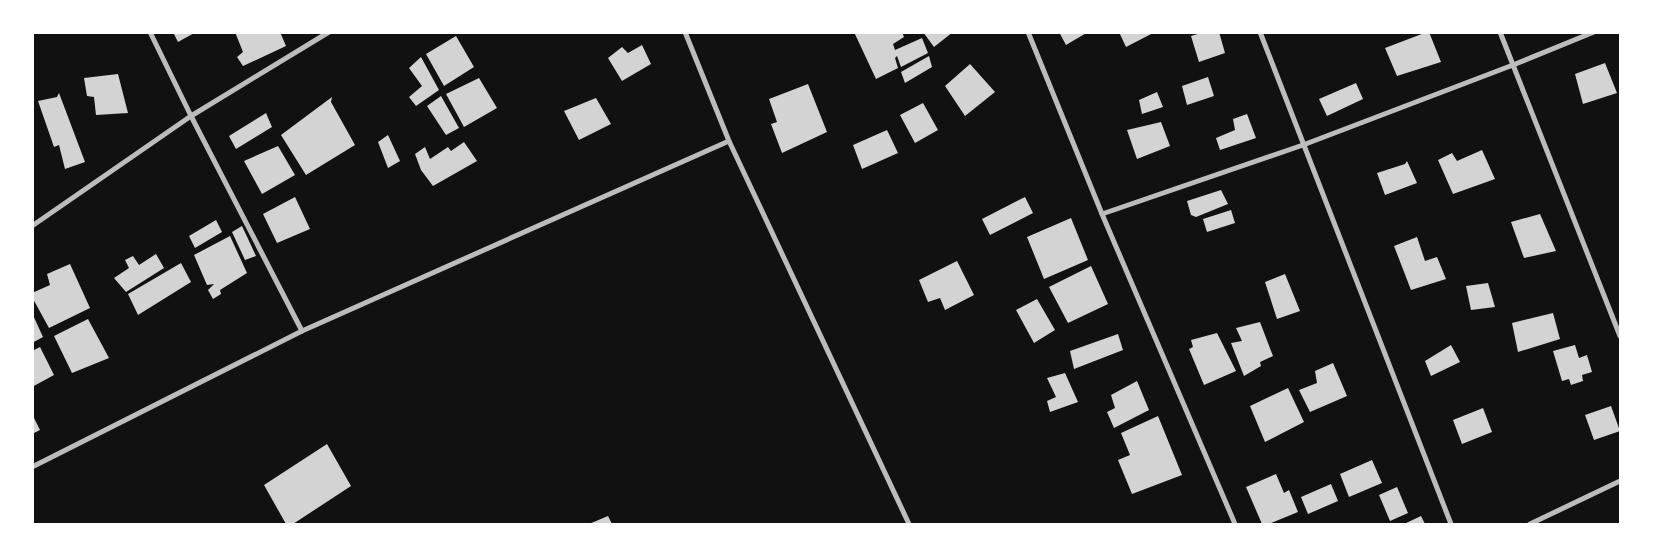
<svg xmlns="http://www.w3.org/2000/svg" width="1653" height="557" viewBox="0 0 1653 557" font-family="'Public Sans',sans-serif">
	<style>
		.building { fill: #d3d3d3 }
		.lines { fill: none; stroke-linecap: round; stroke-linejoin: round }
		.minor { stroke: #bcbcbc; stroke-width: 5 }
	</style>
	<rect width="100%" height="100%" fill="#111"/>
	<g class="building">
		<polygon points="173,32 196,32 178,42"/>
		<polygon points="235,32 280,32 286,46 243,66 237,57 243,52"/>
		<polygon points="854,32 902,32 904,37 893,44 895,50 922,38 928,53 901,67 897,56 895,58 898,68 876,79"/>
		<polygon points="923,32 953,32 934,47"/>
		<polygon points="1059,32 1088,32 1066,45"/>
		<polygon points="1119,32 1155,32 1126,47"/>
		<polygon points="1204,32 1219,32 1225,53 1199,62 1191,36"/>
		<polygon points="1427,32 1429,32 1441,62 1397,76 1385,48"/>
		<polygon points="456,36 474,67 444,86 426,54"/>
		<polygon points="642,45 651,64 622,81 608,58 622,47 628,53"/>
		<polygon points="929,56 932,67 905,83 901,72"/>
		<polygon points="421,57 439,90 416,106 409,97 422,86 409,68"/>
		<polygon points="1605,63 1617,93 1583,104 1575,74"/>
		<polygon points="970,64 995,92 965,116 945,86"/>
		<polygon points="118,74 128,113 96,115 94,97 87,96 84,78"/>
		<polygon points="1208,77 1214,96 1187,105 1182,86"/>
		<polygon points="479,78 497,108 464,127 446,94"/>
		<polygon points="1356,83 1363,99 1327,116 1319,99"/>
		<polygon points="808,84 827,132 782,153 771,124 777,122 769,99"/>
		<polygon points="1157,92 1163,107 1142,114 1139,100"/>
		<polygon points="59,93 85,162 65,169 59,145 54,147 38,101 57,97"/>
		<polygon points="441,96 459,128 446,135 427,106"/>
		<polygon points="332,97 331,102 355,145 306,175 281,135"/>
		<polygon points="596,98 611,124 579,140 564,111"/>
		<polygon points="923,103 938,130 915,143 900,115"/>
		<polygon points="266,113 272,127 236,149 229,136"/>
		<polygon points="1247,114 1256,138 1220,150 1216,138 1235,130 1233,119"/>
		<polygon points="1161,122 1170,146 1137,159 1127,130"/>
		<polygon points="887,130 898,153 862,169 853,145"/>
		<polygon points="388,135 400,161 388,168 378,142"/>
		<polygon points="464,142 477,161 433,186 421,170 415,154 425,147 430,159 448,147 451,151"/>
		<polygon points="278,146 295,175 262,194 244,161"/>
		<polygon points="1482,150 1495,179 1453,194 1438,160 1452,153 1457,161"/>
		<polygon points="1407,161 1417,183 1385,195 1377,173 1405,164"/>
		<polygon points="1221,190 1228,204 1196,217 1191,215 1187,201"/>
		<polygon points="295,197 310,229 277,243 263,214"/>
		<polygon points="1025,197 1033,213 990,235 982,219"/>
		<polygon points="1231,210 1235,223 1207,232 1203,219"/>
		<polygon points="1540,214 1556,251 1524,258 1511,222"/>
		<polygon points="1071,218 1088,260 1044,279 1027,237"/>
		<polygon points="216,220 222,232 195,248 189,236"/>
		<polygon points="242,226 256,256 245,260 232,232"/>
		<polygon points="230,236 247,273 220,290 221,294 213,299 208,290 214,284 207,285 194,255"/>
		<polygon points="1417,237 1425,261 1437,257 1446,279 1411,290 1394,246"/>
		<polygon points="156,254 164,268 126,292 114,278 129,268 125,260 133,256 139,265"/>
		<polygon points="957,261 974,295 945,310 940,298 928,302 919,280"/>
		<polygon points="181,263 191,282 138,315 128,294"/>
		<polygon points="70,264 90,308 49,328 32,297 32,293 50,285 47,274"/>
		<polygon points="1091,266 1108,304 1068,323 1049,287"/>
		<polygon points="1285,274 1300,311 1277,319 1265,282"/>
		<polygon points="1488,283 1495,307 1471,310 1466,286"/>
		<polygon points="1037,299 1055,330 1034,343 1016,310"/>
		<polygon points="32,313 43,337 32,343"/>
		<polygon points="1553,313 1560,339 1518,352 1512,323"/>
		<polygon points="88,319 109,358 72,373 54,336"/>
		<polygon points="1260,322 1273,356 1260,362 1261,366 1244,376 1231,343 1242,341 1236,328"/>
		<polygon points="1217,333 1236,371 1204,385 1189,349 1193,347 1191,340"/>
		<polygon points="1118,334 1123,350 1074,369 1070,351"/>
		<polygon points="1451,345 1460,362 1431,376 1425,361"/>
		<polygon points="1575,345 1579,358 1587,355 1592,372 1582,375 1583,381 1571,385 1569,379 1562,381 1553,351"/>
		<polygon points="40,347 54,375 32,387 32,351"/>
		<polygon points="1333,363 1347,396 1310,412 1299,390 1317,383 1315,371"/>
		<polygon points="1065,373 1078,402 1050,412 1047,401 1056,397 1047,378"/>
		<polygon points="1137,381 1149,410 1114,428 1107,412 1115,408 1111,395"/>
		<polygon points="1288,388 1304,422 1265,442 1250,406"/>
		<polygon points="1611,406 1620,431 1594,440 1585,415"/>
		<polygon points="1483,408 1492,432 1462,444 1453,420"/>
		<polygon points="32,414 40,430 32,434"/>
		<polygon points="1158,416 1182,475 1132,494 1118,460 1130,455 1121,433"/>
		<polygon points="327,444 351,486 293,524 286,524 264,485"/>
		<polygon points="1372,460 1382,483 1349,497 1340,474"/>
		<polygon points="1276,474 1284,493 1289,490 1298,512 1269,524 1262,524 1246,487"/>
		<polygon points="1331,484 1338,501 1308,514 1301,497"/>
		<polygon points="1397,487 1408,513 1390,521 1379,495"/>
		<polygon points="608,516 612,524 589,524"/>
		<polygon points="1421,516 1425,524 1404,524"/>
	</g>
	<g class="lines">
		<g class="minor">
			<polyline points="150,32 191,116 302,331"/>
			<polyline points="685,32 729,141 909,524"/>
			<polyline points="1028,32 1102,214 1235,524"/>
			<polyline points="1260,32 1451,524"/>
			<polyline points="1500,32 1620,336"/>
			<polyline points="1102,214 1303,145 1513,65 1594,32"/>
			<polyline points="32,226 191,116 329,32"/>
			<polyline points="32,467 302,331 729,141"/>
			<polyline points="1530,524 1620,481"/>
		</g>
	</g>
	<rect width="1653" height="557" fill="none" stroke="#ffffff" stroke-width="68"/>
</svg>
